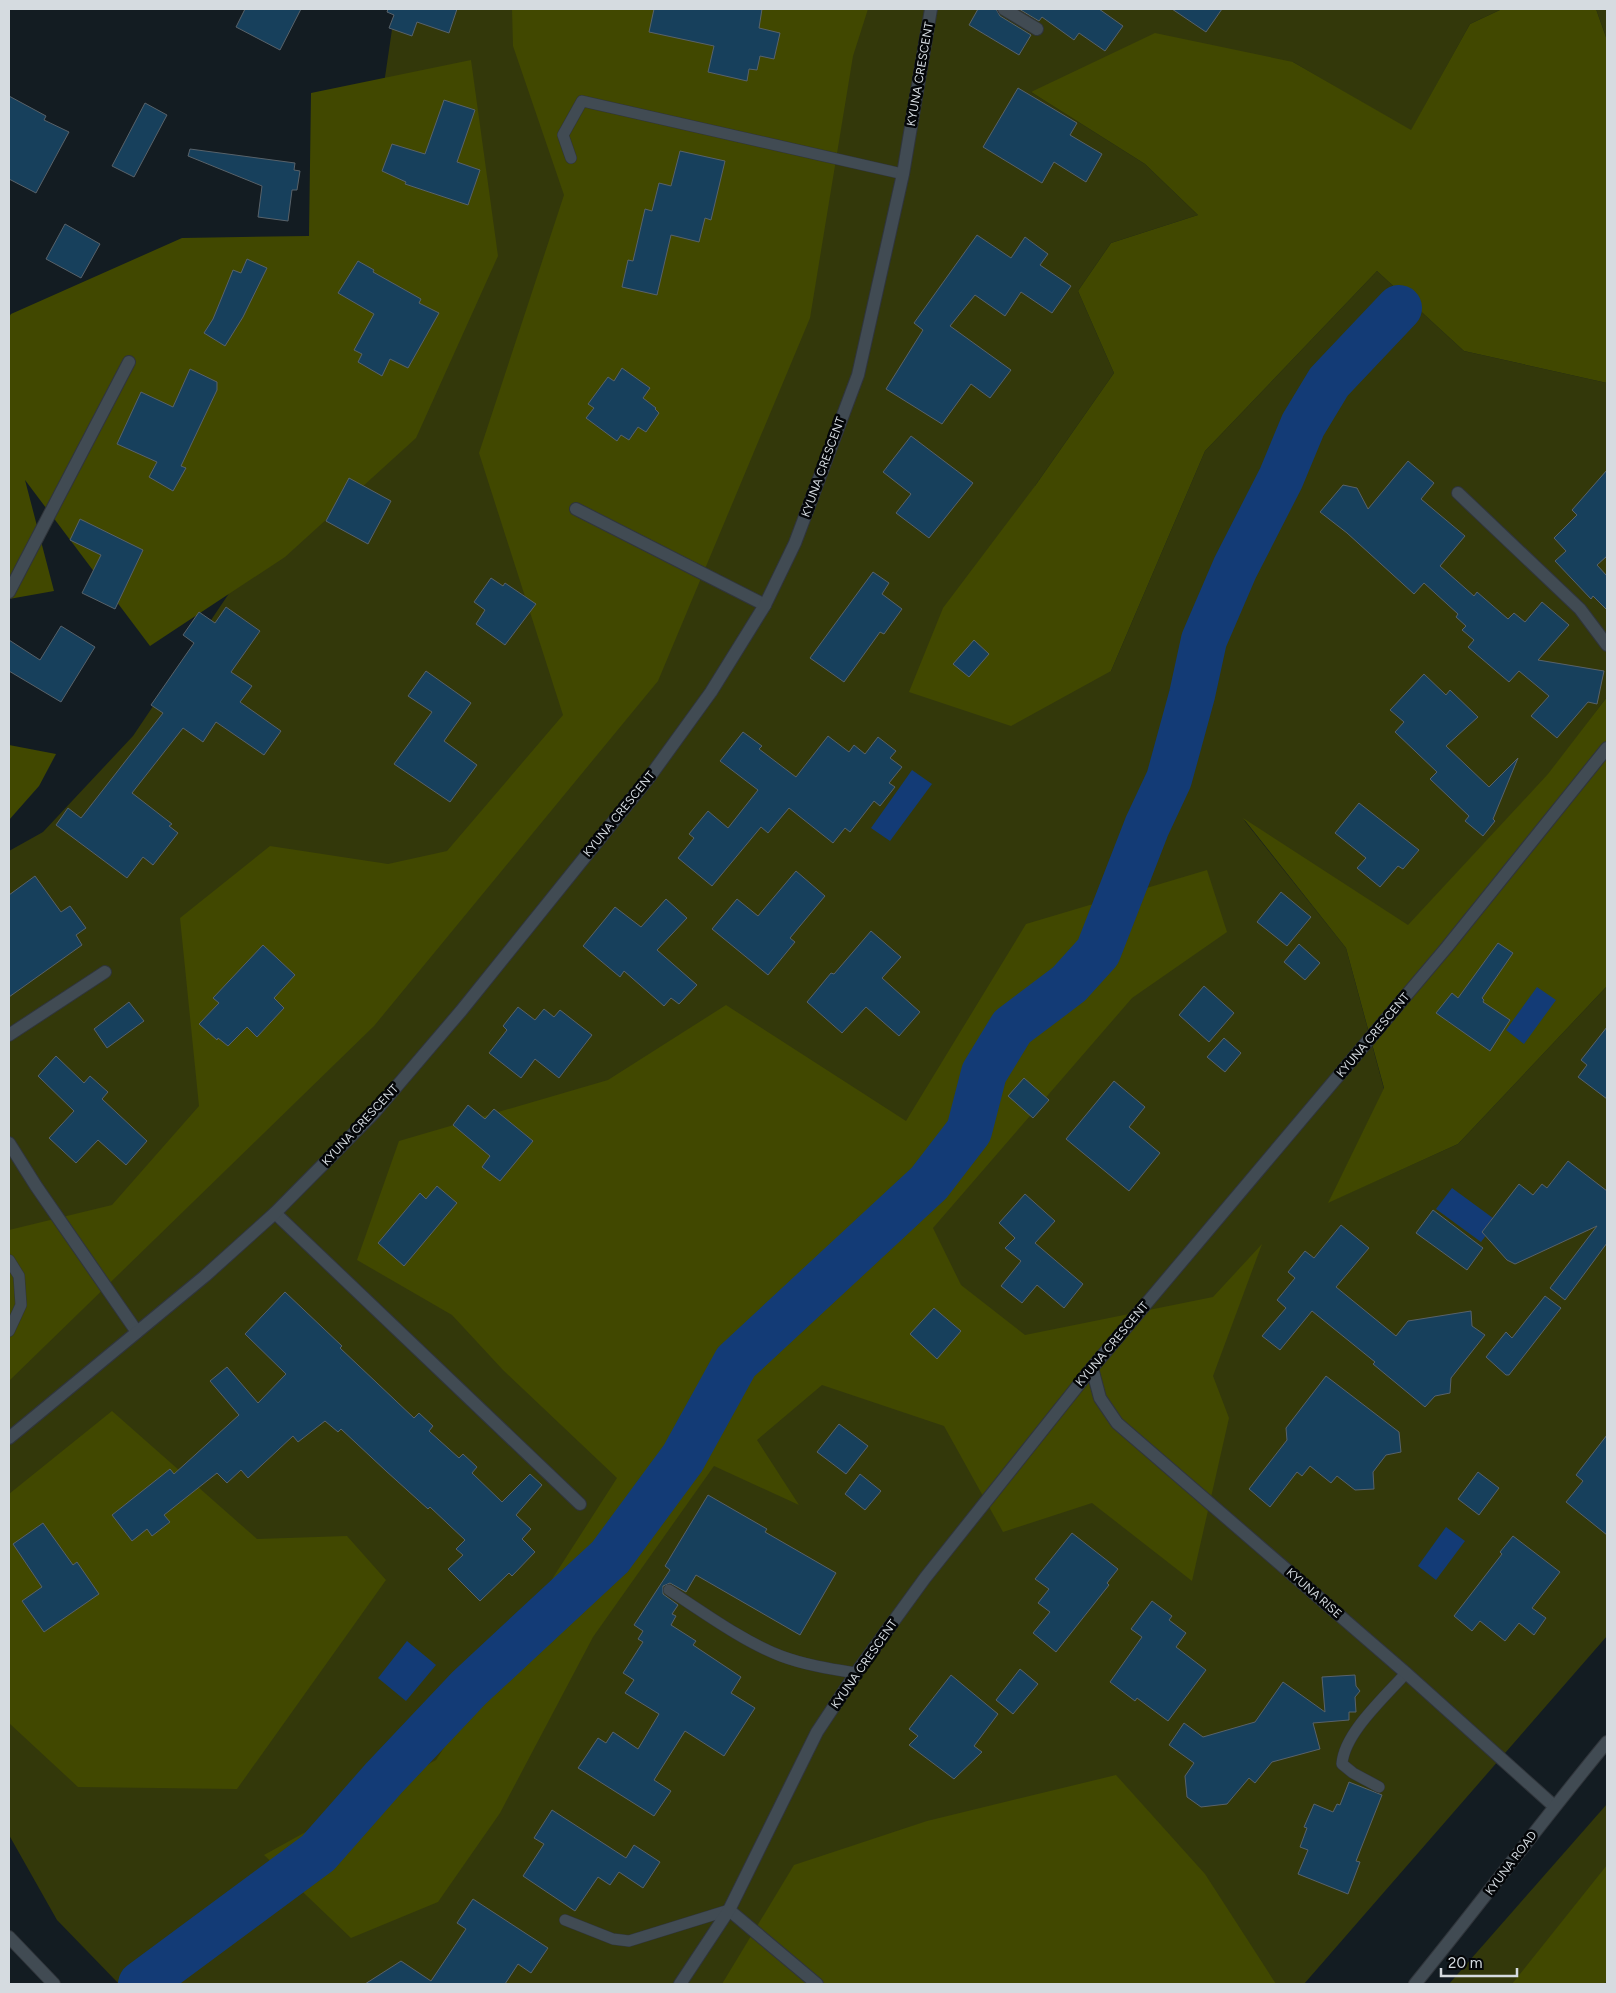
<svg xmlns="http://www.w3.org/2000/svg" width="1616" height="1993" viewBox="0 0 1616 1993" font-family="Figtree,sans-serif">
	<style>
		.green { fill: #33380a }
		.forest { fill: #414800 }
		.water { fill: #133b76 }
		.lines { fill: none; stroke-linecap: round; stroke-linejoin: round }
		.river { stroke: #133b76; stroke-width: 46 }
		.building { fill: #17405c; stroke: #58626a }
		.lane-casing { stroke: #30353b; stroke-width: 12 }
		.street-casing { stroke: #30353b; stroke-width: 14 }
		.secondary-casing { stroke: #30353b; stroke-width: 14 }
		.lane { stroke: #414b53; stroke-width: 11 }
		.street { stroke: #414b53; stroke-width: 12 }
		.secondary { stroke: #414b53; stroke-width: 12 }
		.labels { text-anchor: middle; stroke-width: 5; stroke-linejoin: round; paint-order: stroke }
		.street-label { font-size: 12px; fill: #d5dbe0; stroke: #040608 }
	</style>
	<rect width="100%" height="100%" fill="#131c22"/>
	<g class="green">
		<polygon points="395,9 1502,9 1470,24 1411,131 1293,62 1031,92 1145,164 1198,215 1111,243 1078,291 1114,373 1035,486 1111,671 1205,451 1377,271 1464,351 1607,383 1607,697 1549,774 1408,926 1244,820 1346,948 1384,1089 1329,1202 1458,1144 1607,986 1607,1636 1304,1984 119,1984 57,1920 9,1835 9,851 43,832 133,736 277,522 365,213"/>
		<polygon points="1596,9 1607,9 1607,40"/>
		<polygon points="1607,1804 1607,1984 1449,1984"/>
	</g>
	<g class="forest">
		<polygon points="512,9 868,9 853,56 810,318 658,681 374,1026 10,1380 9,1230 112,1205 199,1106 180,918 270,846 388,864 447,851 563,715 479,453 564,195 513,46"/>
		<polygon points="1502,9 1596,9 1607,40 1607,383 1464,351 1377,271 1205,451 1111,671 1011,726 909,692 943,608 1035,486 1114,373 1078,291 1111,243 1198,215 1145,164 1031,92 1155,33 1293,62 1411,130 1470,24"/>
		<polygon points="471,60 498,256 416,438 285,557 150,646 25,480 54,591 9,599 9,317 11,314 182,238 309,236 311,93"/>
		<polygon points="1607,697 1607,986 1458,1144 1328,1203 1384,1088 1346,948 1243,818 1408,925 1548,774"/>
		<polygon points="9,745 56,754 39,786 9,820"/>
		<polygon points="1207,870 1227,932 1132,998 933,1228 961,1285 1025,1335 1213,1297 1262,1244 1213,1376 1229,1418 1192,1581 1092,1503 1003,1532 944,1426 822,1385 757,1440 799,1505 714,1466 593,1637 500,1813 438,1902 351,1938 264,1855 436,1760 617,1478 503,1370 452,1315 357,1260 399,1141 608,1080 726,1005 906,1121 1026,924"/>
		<polygon points="112,1411 257,1539 347,1536 386,1580 237,1789 78,1787 9,1723 9,1494"/>
		<polygon points="1116,1775 1205,1874 1276,1984 722,1984 794,1865 927,1821"/>
		<polygon points="1607,1865 1607,1981 1603,1984 1512,1984"/>
	</g>
	<g class="water">
		<polygon points="912,770 932,784 890,841 871,828"/>
		<polygon points="1537,987 1556,1000 1524,1044 1506,1030"/>
		<polygon points="1452,1188 1497,1221 1481,1242 1436,1209"/>
		<polygon points="1446,1527 1465,1541 1436,1580 1418,1566"/>
		<polygon points="407,1641 436,1665 406,1701 378,1678"/>
	</g>
	<g class="lines">
		<polyline class="river" points="141,1984 318,1853 384,1778 469,1688 610,1557 683,1458 736,1362 929,1183 969,1131 984,1073 1012,1027 1069,984 1098,952 1147,826 1169,779 1192,695 1204,640 1235,568 1281,478 1303,425 1329,382 1399,308"/>
	</g>
	<g class="building">
		<polygon points="245,9 301,9 280,50 236,27"/>
		<polygon points="388,9 457,9 449,33 417,22 412,36 389,28 394,15 387,12"/>
		<polygon points="654,9 762,9 759,28 780,33 774,59 760,56 757,70 749,69 747,81 708,72 714,46 649,32"/>
		<polygon points="978,9 996,9 1000,16 1031,35 1019,55 969,25"/>
		<polygon points="1019,9 1099,9 1123,26 1105,51 1079,33 1074,40 1042,17 1039,21"/>
		<polygon points="1172,9 1222,9 1206,32"/>
		<polygon points="1018,88 1077,123 1070,135 1102,154 1086,182 1054,162 1042,183 983,147"/>
		<polygon points="9,96 46,116 44,120 69,132 36,193 9,179"/>
		<polygon points="444,100 475,110 457,162 480,170 468,205 405,184 406,182 382,171 392,144 425,154"/>
		<polygon points="145,103 167,115 134,177 112,166"/>
		<polygon points="190,149 295,163 294,170 300,171 297,190 292,190 288,221 258,217 262,186 188,156"/>
		<polygon points="680,151 725,161 711,220 705,218 699,242 671,235 657,295 622,287 628,260 633,261 645,209 652,211 659,183 671,186"/>
		<polygon points="65,224 100,244 81,278 46,259"/>
		<polygon points="977,235 1011,258 1025,237 1048,254 1040,265 1071,286 1052,313 1021,292 1005,316 975,295 950,326 1011,370 990,398 971,384 942,424 886,389 923,330 914,323"/>
		<polygon points="247,259 267,268 243,317 225,346 204,333 213,319 233,270 241,273"/>
		<polygon points="358,261 374,270 373,272 421,299 419,303 439,313 408,368 390,359 382,376 358,362 362,354 354,350 374,314 338,293"/>
		<polygon points="622,368 650,388 643,398 656,408 655,409 659,413 646,432 638,427 629,440 621,435 617,441 586,418 594,408 588,404 608,377 614,381"/>
		<polygon points="190,369 217,382 217,390 181,466 186,468 173,491 149,477 157,462 117,444 141,392 173,407"/>
		<polygon points="911,436 973,483 929,538 896,513 911,494 883,472"/>
		<polygon points="1408,461 1434,483 1421,499 1465,536 1440,566 1474,596 1477,592 1508,619 1514,613 1525,622 1542,602 1569,625 1538,660 1604,671 1597,704 1588,702 1557,738 1531,716 1549,696 1519,671 1509,682 1468,647 1474,640 1462,630 1466,626 1456,617 1458,614 1424,583 1414,594 1347,533 1320,512 1343,485 1357,488 1368,509"/>
		<polygon points="1607,470 1607,556 1597,565 1607,576 1607,610 1593,596 1591,599 1555,561 1566,551 1554,538 1577,515 1572,510"/>
		<polygon points="349,478 391,501 368,544 326,521"/>
		<polygon points="80,519 143,550 115,609 82,593 101,555 70,540"/>
		<polygon points="873,572 889,583 882,594 902,609 884,634 880,632 844,682 810,658"/>
		<polygon points="491,578 503,586 505,583 536,604 505,645 476,624 485,610 474,602"/>
		<polygon points="226,607 260,631 231,672 252,686 240,702 281,731 264,755 216,722 203,742 183,728 132,793 172,824 169,826 178,833 153,865 143,857 127,878 56,825 68,808 81,818 163,713 151,705 194,643 183,635 199,612 215,623"/>
		<polygon points="61,626 95,647 61,702 9,671 9,640 40,660"/>
		<polygon points="974,640 989,654 969,677 953,664"/>
		<polygon points="426,671 471,703 444,741 477,765 450,802 394,764 432,712 408,696"/>
		<polygon points="1424,674 1446,695 1450,690 1478,717 1446,746 1489,787 1518,758 1493,819 1495,821 1483,836 1465,821 1469,816 1430,779 1437,772 1395,732 1404,722 1390,710"/>
		<polygon points="743,732 762,746 759,749 796,777 828,736 849,752 854,745 865,754 878,737 896,751 890,758 902,767 889,783 895,787 880,806 874,801 850,832 845,828 833,843 789,808 768,833 761,827 712,886 678,858 694,838 689,834 708,811 728,828 758,790 720,761"/>
		<polygon points="1359,803 1419,850 1403,869 1398,866 1380,887 1357,868 1366,858 1335,833"/>
		<polygon points="796,871 825,896 790,938 795,942 768,975 712,929 737,899 758,916"/>
		<polygon points="35,876 61,912 70,906 86,928 76,935 82,945 9,997 9,895"/>
		<polygon points="1281,892 1311,917 1287,946 1257,922"/>
		<polygon points="666,899 687,918 657,950 697,985 679,1004 671,998 664,1006 624,971 620,977 583,946 615,907 641,927"/>
		<polygon points="871,931 901,957 882,978 920,1012 899,1036 866,1007 842,1033 807,1002 831,973 834,974"/>
		<polygon points="1498,943 1513,953 1482,998 1484,1000 1483,1002 1510,1020 1490,1051 1436,1013 1452,993 1458,998"/>
		<polygon points="1299,944 1320,963 1305,980 1284,962"/>
		<polygon points="263,945 295,975 274,998 284,1008 257,1037 247,1027 228,1046 218,1038 217,1040 199,1024 219,1003 213,998"/>
		<polygon points="1204,986 1234,1013 1209,1042 1179,1015"/>
		<polygon points="129,1002 144,1021 107,1048 94,1029"/>
		<polygon points="518,1007 535,1020 544,1009 554,1017 560,1010 592,1035 559,1078 535,1059 521,1078 489,1053 507,1030 503,1026"/>
		<polygon points="1607,1027 1607,1099 1578,1077 1587,1065 1581,1060"/>
		<polygon points="1224,1038 1241,1053 1225,1072 1207,1057"/>
		<polygon points="56,1056 84,1083 90,1076 108,1092 102,1099 147,1141 126,1165 98,1140 76,1163 49,1138 74,1111 38,1076"/>
		<polygon points="1024,1078 1049,1100 1033,1118 1008,1096"/>
		<polygon points="1114,1081 1145,1107 1129,1127 1160,1153 1129,1191 1066,1139"/>
		<polygon points="468,1105 485,1119 494,1109 533,1141 500,1181 482,1167 490,1156 453,1125"/>
		<polygon points="1568,1161 1607,1191 1607,1243 1565,1300 1550,1288 1597,1226 1515,1264 1507,1260 1482,1232 1519,1184 1533,1195 1542,1184 1547,1188"/>
		<polygon points="437,1186 457,1203 404,1266 378,1243 420,1193 426,1199"/>
		<polygon points="1025,1194 1055,1221 1035,1243 1083,1284 1064,1308 1037,1285 1022,1303 1001,1286 1021,1261 1005,1248 1015,1238 999,1223"/>
		<polygon points="1433,1210 1483,1248 1467,1270 1416,1233"/>
		<polygon points="1341,1225 1369,1248 1336,1287 1396,1336 1408,1321 1471,1311 1472,1326 1485,1335 1451,1378 1450,1393 1435,1396 1425,1407 1373,1364 1375,1362 1312,1311 1280,1350 1262,1336 1286,1308 1277,1300 1295,1278 1288,1272 1305,1251 1314,1258"/>
		<polygon points="285,1292 342,1346 340,1348 414,1418 419,1413 433,1426 429,1431 459,1458 463,1454 477,1467 472,1473 502,1502 530,1474 542,1485 516,1515 531,1529 522,1539 535,1552 512,1576 509,1573 480,1601 448,1569 463,1555 456,1549 465,1540 430,1507 428,1509 386,1471 341,1429 338,1432 325,1421 298,1442 293,1436 248,1478 241,1470 227,1483 217,1473 164,1515 170,1522 152,1536 147,1529 132,1541 112,1515 170,1469 174,1474 239,1415 210,1381 227,1367 258,1403 286,1374 245,1334"/>
		<polygon points="1545,1296 1561,1308 1509,1375 1506,1375 1486,1357 1506,1332 1512,1338"/>
		<polygon points="934,1308 961,1331 937,1359 910,1334"/>
		<polygon points="1326,1376 1399,1432 1401,1452 1386,1455 1373,1472 1374,1489 1355,1490 1337,1476 1331,1483 1310,1466 1302,1476 1297,1472 1270,1507 1249,1489 1287,1440 1286,1428"/>
		<polygon points="839,1424 868,1446 846,1474 817,1452"/>
		<polygon points="1607,1435 1607,1535 1566,1502 1583,1481 1576,1475"/>
		<polygon points="1478,1472 1499,1488 1479,1515 1458,1499"/>
		<polygon points="860,1474 881,1491 865,1510 845,1494"/>
		<polygon points="708,1495 767,1529 765,1532 836,1573 800,1635 696,1575 686,1592 670,1583 663,1586 663,1594 678,1605 672,1614 676,1616 671,1625 696,1641 693,1645 741,1677 731,1693 755,1708 724,1756 685,1731 654,1780 671,1791 654,1816 578,1768 598,1738 606,1743 613,1732 638,1749 659,1714 625,1693 634,1680 623,1673 643,1642 638,1639 643,1631 634,1625 670,1570 665,1566"/>
		<polygon points="43,1523 73,1565 77,1562 99,1594 44,1632 22,1601 42,1587 13,1544"/>
		<polygon points="1072,1533 1118,1569 1107,1583 1109,1585 1056,1652 1033,1633 1050,1612 1038,1603 1049,1589 1035,1579"/>
		<polygon points="1513,1536 1560,1572 1532,1608 1546,1618 1534,1635 1519,1623 1505,1641 1480,1621 1472,1631 1454,1616 1502,1554 1500,1552"/>
		<polygon points="1152,1601 1172,1616 1169,1620 1186,1633 1176,1647 1206,1670 1168,1721 1137,1698 1135,1701 1110,1682 1142,1637 1131,1629"/>
		<polygon points="1020,1669 1038,1684 1013,1714 996,1700"/>
		<polygon points="951,1675 998,1714 974,1746 982,1752 954,1779 909,1745 918,1736 909,1729"/>
		<polygon points="1355,1675 1356,1686 1360,1691 1355,1697 1356,1712 1349,1712 1349,1720 1313,1723 1320,1749 1272,1762 1255,1783 1249,1778 1227,1804 1201,1807 1187,1797 1185,1776 1194,1763 1169,1745 1184,1723 1203,1737 1255,1722 1283,1682 1325,1712 1322,1677"/>
		<polygon points="1349,1782 1382,1795 1356,1861 1360,1862 1348,1894 1298,1874 1308,1850 1300,1847 1307,1828 1304,1827 1314,1804 1333,1812 1337,1804 1340,1805"/>
		<polygon points="552,1810 626,1858 634,1845 660,1862 643,1888 619,1872 610,1885 598,1877 575,1911 523,1876 544,1844 534,1838"/>
		<polygon points="473,1899 548,1948 531,1973 518,1964 505,1984 365,1984 401,1961 431,1981 466,1929 457,1923"/>
	</g>
	<g class="lines">
		<g class="lane-casing">
			<g id="lane">
				<polyline points="571,158 563,135 582,101 903,174"/>
				<polyline points="9,1260 19,1276 21,1305 9,1331"/>
				<path d="M669,1590C703,1612 744,1642 781,1656C805,1665 831,1669 856,1673"/>
				<path d="M1379,1787L1353,1773L1342,1764C1344,1733 1386,1696 1406,1673"/>
				<polyline points="565,1920 613,1939 629,1941 729,1910"/>
			</g>
		</g>
		<g class="street-casing">
			<g id="street">
				<polyline points="1004,9 1037,29"/>
				<polyline points="1458,493 1580,609 1607,645"/>
				<polyline points="576,509 765,605"/>
				<polyline points="9,592 129,362"/>
				<polyline points="9,1035 105,972"/>
				<polyline points="9,1143 36,1186 137,1332"/>
				<polyline points="275,1213 580,1504"/>
				<polyline points="1092,1368 1100,1398 1117,1423 1406,1673 1554,1806"/>
				<polyline points="9,1438 205,1276 275,1213 374,1113 461,1011 651,775 711,692 765,605 795,543 858,375 903,174 931,9"/>
				<polyline points="729,1910 817,1984"/>
				<polyline points="680,1984 729,1910 817,1732 856,1673 925,1578 1092,1368 1447,947 1607,748"/>
			</g>
		</g>
		<g class="secondary-casing">
			<g id="secondary">
				<polyline points="9,1937 54,1984"/>
				<path d="M1415,1984C1480,1904 1542,1821 1607,1742"/>
			</g>
		</g>
		<use href="#lane" class="lane"/>
		<use href="#street" class="street"/>
		<use href="#secondary" class="secondary"/>
	</g>
	<g class="labels">
		<g class="street-label">
			<text transform="translate(920 74) rotate(-80)" y="4">KYUNA CRESCENT</text>
			<text transform="translate(823 467) rotate(-70)" y="4">KYUNA CRESCENT</text>
			<text transform="translate(619 814) rotate(-51)" y="4">KYUNA CRESCENT</text>
			<text transform="translate(1373 1035) rotate(-50)" y="4">KYUNA CRESCENT</text>
			<text transform="translate(360 1125) rotate(-47)" y="4">KYUNA CRESCENT</text>
			<text transform="translate(1112 1344) rotate(-50)" y="4">KYUNA CRESCENT</text>
			<text transform="translate(1314 1593) rotate(41)" y="4">KYUNA RISE</text>
			<text transform="translate(864 1664) rotate(-55)" y="4">KYUNA CRESCENT</text>
			<text transform="translate(1511 1863) rotate(-53)" y="4">KYUNA ROAD</text>
		</g>
	</g>
	<rect width="1616" height="1993" fill="none" stroke="#d5dbe0" stroke-width="20"/>
	<path d="M1441 1968v8h76v-8" fill="none" stroke="#d5dbe0" stroke-width="2.5"/>
	<text x="1448" y="1968" font-size="15" fill="#d5dbe0" stroke="#040608" stroke-width="4" paint-order="stroke">20 m</text>
</svg>
